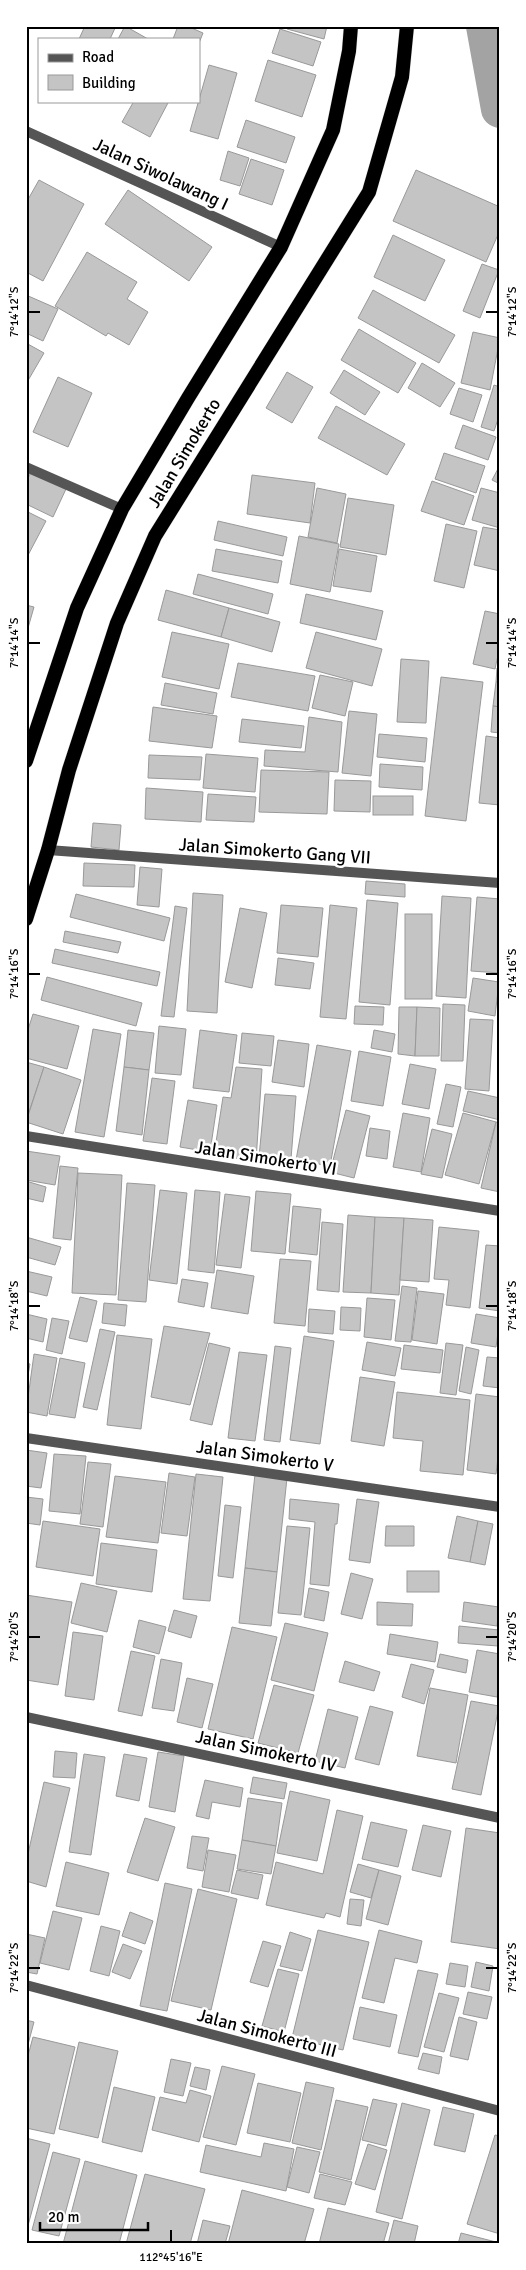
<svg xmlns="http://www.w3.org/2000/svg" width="526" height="2270" viewBox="0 0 526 2270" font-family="Signika,sans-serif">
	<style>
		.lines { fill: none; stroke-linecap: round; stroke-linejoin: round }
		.canal { stroke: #a3a3a3; stroke-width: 38 }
		.building { fill: #c4c4c4; stroke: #999 }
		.trunk-casing { stroke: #dbdbdb; stroke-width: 15 }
		.minor { stroke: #555; stroke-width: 10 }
		.trunk { stroke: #000; stroke-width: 14 }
		.ticks { fill: none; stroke: #000; stroke-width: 2 }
		.labels { text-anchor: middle; stroke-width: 5; stroke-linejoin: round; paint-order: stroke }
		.street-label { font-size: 18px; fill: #000; stroke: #fff }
		.neatline { fill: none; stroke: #000; stroke-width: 2 }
		.ticks-label { font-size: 12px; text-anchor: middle; fill: #000 }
	</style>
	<rect width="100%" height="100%" fill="#fff"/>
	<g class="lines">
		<polyline class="canal" points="485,26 500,109"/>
	</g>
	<g class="building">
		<polygon points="85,26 116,26 110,39 79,39"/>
		<polygon points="125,26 148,39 118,39"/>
		<polygon points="178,26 187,26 203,33 199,43 199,39 173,39"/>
		<polygon points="288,26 327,26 324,39 287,29"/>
		<polygon points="280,29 321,42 313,66 272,53"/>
		<polygon points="268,60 316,75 302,117 255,101"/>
		<polygon points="209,65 237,73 218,139 190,131"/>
		<polygon points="134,101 169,101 150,137 122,122"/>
		<polygon points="246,120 295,137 286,163 237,147"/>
		<polygon points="228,151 249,158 240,186 220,180"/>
		<polygon points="251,159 284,170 272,205 239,194"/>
		<polygon points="416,170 500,207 500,230 486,262 393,221"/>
		<polygon points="39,180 84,204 43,281 26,272 26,203"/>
		<polygon points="128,190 212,247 189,281 105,224"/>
		<polygon points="393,235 445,260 425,301 374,277"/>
		<polygon points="87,252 137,282 127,299 148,312 129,345 108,333 106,336 55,306"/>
		<polygon points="482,264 499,270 480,318 463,311"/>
		<polygon points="373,290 455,335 439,363 358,318"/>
		<polygon points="26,295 58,309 43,341 26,333"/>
		<polygon points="359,329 416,363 398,393 341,360"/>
		<polygon points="473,332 500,338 490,390 461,383"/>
		<polygon points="26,343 44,353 26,384"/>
		<polygon points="422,363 455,383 440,407 408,388"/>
		<polygon points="344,370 380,392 365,415 330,393"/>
		<polygon points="287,372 313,387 292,423 266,408"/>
		<polygon points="58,377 92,393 68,447 33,432"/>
		<polygon points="494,385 500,387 500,413 494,431 481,427"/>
		<polygon points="459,388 482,395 473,422 450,414"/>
		<polygon points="336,406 405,444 387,475 318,438"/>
		<polygon points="463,425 496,437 488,460 455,448"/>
		<polygon points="444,453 485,466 476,493 435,479"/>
		<polygon points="500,465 500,484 492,480"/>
		<polygon points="31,472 66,489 53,517 26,504 26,482"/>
		<polygon points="252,475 315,483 310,523 247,514"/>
		<polygon points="432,481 474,496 464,525 421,511"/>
		<polygon points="317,488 346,494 337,543 308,537"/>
		<polygon points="481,488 500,493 500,528 472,520"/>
		<polygon points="348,498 394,505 386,555 340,547"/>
		<polygon points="26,511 46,521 26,559"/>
		<polygon points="218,521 287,537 283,556 214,540"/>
		<polygon points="446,524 477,531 464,588 434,581"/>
		<polygon points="483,527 500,530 500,571 474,565"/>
		<polygon points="299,536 339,544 330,592 290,584"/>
		<polygon points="216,549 282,561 278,583 212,571"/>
		<polygon points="339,549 377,556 371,592 333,586"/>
		<polygon points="198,574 273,594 268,614 193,594"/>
		<polygon points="166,590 229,608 221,637 158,620"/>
		<polygon points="306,594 383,611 376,640 300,623"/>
		<polygon points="26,605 34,607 26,635"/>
		<polygon points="229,608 280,622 272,652 221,637"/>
		<polygon points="485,611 500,614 500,646 495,669 473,664"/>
		<polygon points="172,632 229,644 219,689 162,677"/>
		<polygon points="316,632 382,649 372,686 306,668"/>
		<polygon points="401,659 429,661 426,723 397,722"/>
		<polygon points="238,663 315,676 308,711 231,697"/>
		<polygon points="497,668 500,668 500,682 496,682"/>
		<polygon points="320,675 353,682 345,716 312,708"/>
		<polygon points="441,677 483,682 466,821 425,816"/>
		<polygon points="496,682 500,682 500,707 493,706"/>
		<polygon points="165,683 217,693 213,714 161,705"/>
		<polygon points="493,706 500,707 500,733 491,732"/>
		<polygon points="153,707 217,716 212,748 149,741"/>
		<polygon points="349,711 377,714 371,776 342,773"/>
		<polygon points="309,717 342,722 338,772 264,766 265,750 305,752"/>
		<polygon points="242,719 304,726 301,748 239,742"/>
		<polygon points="379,734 427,738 425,762 377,757"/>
		<polygon points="486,736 500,738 500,805 479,803"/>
		<polygon points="206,754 258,758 255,792 203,788"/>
		<polygon points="149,755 202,757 200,780 148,778"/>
		<polygon points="380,764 423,767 422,790 379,787"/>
		<polygon points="261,770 329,772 327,814 259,812"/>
		<polygon points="335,780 371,781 370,812 334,811"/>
		<polygon points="146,788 203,792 201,822 145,819"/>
		<polygon points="208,794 256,797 254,822 206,820"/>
		<rect x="373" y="796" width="40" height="19"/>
		<polygon points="93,823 121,825 119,850 91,847"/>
		<polygon points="84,863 135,865 134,887 83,886"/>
		<polygon points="140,867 162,869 159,907 137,905"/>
		<polygon points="366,881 405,884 405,897 365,894"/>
		<polygon points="193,893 223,895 217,1013 187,1011"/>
		<polygon points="76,894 170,918 164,941 70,917"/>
		<polygon points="442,896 471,898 466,998 436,996"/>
		<polygon points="477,897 500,899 500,973 471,971"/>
		<polygon points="367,900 398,903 390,1005 359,1002"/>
		<polygon points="281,905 323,908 318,957 277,953"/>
		<polygon points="330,905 357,908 346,1019 320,1017"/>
		<polygon points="175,906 187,908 174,1017 161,1016"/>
		<polygon points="240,908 267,913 252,988 225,982"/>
		<rect x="405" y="914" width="27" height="85"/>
		<polygon points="65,931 121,942 118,953 63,942"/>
		<polygon points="55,949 160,972 157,986 52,963"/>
		<polygon points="278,958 314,963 310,989 275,985"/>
		<polygon points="47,977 142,1003 136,1026 41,1000"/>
		<polygon points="473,978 499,982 495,1016 468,1011"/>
		<polygon points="443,1004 465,1005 463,1061 441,1061"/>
		<polygon points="355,1006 384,1007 383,1025 354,1024"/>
		<polygon points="399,1007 417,1007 415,1056 398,1054"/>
		<polygon points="417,1007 440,1008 439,1056 415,1056"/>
		<polygon points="33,1014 79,1026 67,1069 26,1058 26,1036"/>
		<polygon points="470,1019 493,1020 489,1091 465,1089"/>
		<polygon points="159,1026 186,1029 181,1075 155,1073"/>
		<polygon points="93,1029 121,1034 104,1137 75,1132"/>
		<polygon points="128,1030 154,1033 149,1070 124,1067"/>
		<polygon points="200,1030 237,1035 229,1092 193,1088"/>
		<polygon points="374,1030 395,1034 392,1052 371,1048"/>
		<polygon points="242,1033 274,1036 271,1066 239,1063"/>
		<polygon points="278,1040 309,1044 304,1087 272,1082"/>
		<polygon points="317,1045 351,1051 330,1166 296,1160"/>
		<polygon points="359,1051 391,1057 383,1106 351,1101"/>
		<polygon points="26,1062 44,1067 26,1121"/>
		<polygon points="410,1064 436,1069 429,1109 402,1104"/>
		<polygon points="44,1067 81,1080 63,1134 26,1122"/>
		<polygon points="124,1067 149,1070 142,1135 116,1131"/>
		<polygon points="236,1067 262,1069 256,1161 214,1155 223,1097 231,1098"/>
		<polygon points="152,1078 175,1081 167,1144 143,1141"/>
		<polygon points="446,1084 461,1087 453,1127 437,1124"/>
		<polygon points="468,1091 500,1098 500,1120 463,1111"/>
		<polygon points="265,1094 296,1096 291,1159 259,1157"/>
		<polygon points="188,1100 217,1105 210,1152 180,1147"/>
		<polygon points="346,1110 370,1116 354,1178 330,1172"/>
		<polygon points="403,1113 430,1118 421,1172 393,1167"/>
		<polygon points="463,1113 496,1122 479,1184 445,1175"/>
		<polygon points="496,1122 500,1123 500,1192 481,1188"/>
		<polygon points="370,1128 390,1131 387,1159 366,1156"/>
		<polygon points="432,1129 452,1134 442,1178 421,1174"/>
		<polygon points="26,1151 60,1156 55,1185 26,1180"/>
		<polygon points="60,1166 78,1168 71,1240 53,1238"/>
		<polygon points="78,1173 122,1175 116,1295 72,1293"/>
		<polygon points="26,1181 46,1187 43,1202 26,1198"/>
		<polygon points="127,1183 155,1185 146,1302 118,1300"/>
		<polygon points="160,1190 187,1193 177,1284 149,1280"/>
		<polygon points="195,1190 220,1192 214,1273 188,1270"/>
		<polygon points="256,1191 291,1194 285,1254 251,1251"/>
		<polygon points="225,1194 250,1197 241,1268 216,1265"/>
		<polygon points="293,1206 321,1209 317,1255 289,1252"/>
		<polygon points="348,1215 375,1217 371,1293 343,1292"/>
		<polygon points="375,1217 404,1218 399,1295 371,1293"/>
		<polygon points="404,1218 433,1220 429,1282 400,1280"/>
		<polygon points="322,1222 343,1224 339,1292 317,1290"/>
		<polygon points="439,1227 479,1231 470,1308 446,1305 449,1280 434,1279"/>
		<polygon points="26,1237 61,1247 55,1265 26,1257"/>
		<polygon points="486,1245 500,1246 500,1311 479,1308"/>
		<polygon points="280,1259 311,1261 305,1326 274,1323"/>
		<polygon points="217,1270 254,1276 248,1314 211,1308"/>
		<polygon points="26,1271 52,1277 47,1296 26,1291"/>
		<polygon points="182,1279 208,1283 204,1307 178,1302"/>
		<polygon points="402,1286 417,1288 411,1342 395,1341"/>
		<polygon points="418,1291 444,1294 437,1344 412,1340"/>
		<polygon points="80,1297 97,1301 87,1342 69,1338"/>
		<polygon points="367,1298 395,1300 391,1340 364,1337"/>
		<polygon points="104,1303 127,1305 125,1326 102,1323"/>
		<polygon points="341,1307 361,1308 360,1331 340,1330"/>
		<polygon points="309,1309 335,1311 333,1334 308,1332"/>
		<polygon points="26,1314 47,1319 43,1342 26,1338"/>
		<polygon points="476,1314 500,1318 496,1347 471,1343"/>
		<polygon points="52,1318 69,1321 62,1354 46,1350"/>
		<polygon points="164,1326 210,1333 190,1405 151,1397"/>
		<polygon points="100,1329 115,1332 97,1410 83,1407"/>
		<polygon points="117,1335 152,1339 141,1429 107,1425"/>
		<polygon points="304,1336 334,1341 320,1444 290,1440"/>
		<polygon points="367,1342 401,1348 395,1376 362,1370"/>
		<polygon points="209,1343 230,1348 212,1425 190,1420"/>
		<polygon points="446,1343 463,1345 456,1395 440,1393"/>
		<polygon points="404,1345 443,1350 440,1373 401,1369"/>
		<polygon points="275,1346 291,1348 280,1442 264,1440"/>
		<polygon points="466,1347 479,1350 471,1394 459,1391"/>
		<polygon points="239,1352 267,1355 255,1441 228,1438"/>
		<polygon points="34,1354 57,1358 47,1416 26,1412"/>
		<polygon points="487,1357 500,1358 500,1388 483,1386"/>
		<polygon points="60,1358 85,1363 75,1418 49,1414"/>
		<polygon points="26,1363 30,1364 26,1387"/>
		<polygon points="360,1377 395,1382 384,1446 351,1441"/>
		<polygon points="397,1392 470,1400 463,1475 420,1471 423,1441 393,1438"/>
		<polygon points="476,1394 500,1397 500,1440 496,1474 467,1470"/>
		<polygon points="26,1450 47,1453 41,1488 26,1486"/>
		<polygon points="54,1454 86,1456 80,1514 49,1511"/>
		<polygon points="88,1462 111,1464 103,1527 80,1524"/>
		<polygon points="169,1473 195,1477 187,1536 161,1533"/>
		<polygon points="196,1474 223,1477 210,1601 183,1599"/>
		<polygon points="255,1474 287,1478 277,1572 245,1568"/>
		<polygon points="115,1476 166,1482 158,1543 106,1537"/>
		<polygon points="26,1497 43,1499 40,1525 26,1523"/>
		<polygon points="290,1499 339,1504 337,1524 335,1524 329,1586 310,1584 315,1522 289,1519"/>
		<polygon points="357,1499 379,1502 370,1563 349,1560"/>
		<polygon points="225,1505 241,1507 233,1578 218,1576"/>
		<polygon points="457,1516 478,1521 470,1562 448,1558"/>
		<polygon points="43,1521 100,1529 93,1576 36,1567"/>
		<polygon points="478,1521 493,1524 485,1565 470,1562"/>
		<polygon points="287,1526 310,1528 301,1615 278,1613"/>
		<polygon points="386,1526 414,1526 414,1546 385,1546"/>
		<polygon points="101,1543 157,1550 152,1592 96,1584"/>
		<polygon points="245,1568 277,1572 271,1626 239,1623"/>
		<rect x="407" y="1571" width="32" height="21"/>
		<polygon points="351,1573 373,1579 362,1619 341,1614"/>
		<polygon points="81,1583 117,1591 107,1632 71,1623"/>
		<polygon points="309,1588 329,1592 324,1621 304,1617"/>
		<polygon points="26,1595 72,1602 58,1685 26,1680"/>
		<polygon points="377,1602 413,1604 412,1626 377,1625"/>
		<polygon points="464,1602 499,1607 497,1626 462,1621"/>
		<polygon points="174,1610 197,1616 191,1638 168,1631"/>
		<polygon points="139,1620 166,1627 159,1654 133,1647"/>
		<polygon points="285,1623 328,1633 314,1691 271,1680"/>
		<polygon points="459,1626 499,1630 498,1646 458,1643"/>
		<polygon points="232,1627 277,1637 253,1739 208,1729"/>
		<polygon points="73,1632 103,1636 94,1700 65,1696"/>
		<polygon points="390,1634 438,1642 435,1662 387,1654"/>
		<polygon points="477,1650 500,1654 500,1681 497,1697 469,1692"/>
		<polygon points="131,1651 155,1656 142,1716 118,1711"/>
		<polygon points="440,1654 468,1660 466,1673 437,1667"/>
		<polygon points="161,1659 182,1663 174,1711 152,1708"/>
		<polygon points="345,1661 380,1672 374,1691 339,1682"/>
		<polygon points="411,1664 434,1670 424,1704 402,1697"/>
		<polygon points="187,1678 213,1684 202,1728 177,1722"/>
		<polygon points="274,1685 314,1695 298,1753 258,1743"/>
		<polygon points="430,1688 468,1695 456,1763 417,1756"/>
		<polygon points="471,1701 499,1706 481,1795 452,1789"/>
		<polygon points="370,1706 393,1712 379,1765 355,1759"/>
		<polygon points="328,1709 358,1717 345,1768 315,1761"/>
		<polygon points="55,1751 77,1753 75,1778 53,1777"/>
		<polygon points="158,1752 184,1756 175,1812 149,1807"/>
		<polygon points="84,1754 105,1757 91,1855 69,1852"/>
		<polygon points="124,1754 147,1758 139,1801 116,1796"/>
		<polygon points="253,1777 287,1783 284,1799 250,1793"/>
		<polygon points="205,1780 243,1788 240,1807 212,1802 209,1819 196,1816"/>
		<polygon points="44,1782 70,1788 46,1887 26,1881 26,1863"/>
		<polygon points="290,1791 330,1800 317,1861 277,1853"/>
		<polygon points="248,1798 282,1803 276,1846 242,1840"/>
		<polygon points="337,1810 363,1816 340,1917 326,1913 324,1918 266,1905 276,1862 323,1874"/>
		<polygon points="145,1818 175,1827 158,1881 127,1872"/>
		<polygon points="371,1822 407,1830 398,1867 362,1859"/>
		<polygon points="423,1825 451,1831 441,1877 412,1870"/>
		<polygon points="466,1828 500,1833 500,1949 451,1942"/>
		<polygon points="192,1836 209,1838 203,1871 187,1868"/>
		<polygon points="242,1840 276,1846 271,1874 237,1869"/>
		<polygon points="208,1850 236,1855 229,1892 202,1887"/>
		<polygon points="66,1862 109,1873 99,1915 56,1906"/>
		<polygon points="358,1864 379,1870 371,1898 350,1892"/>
		<polygon points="237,1870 263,1875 258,1899 231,1893"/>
		<polygon points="379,1870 401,1876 388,1925 366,1919"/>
		<polygon points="165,1883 192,1889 167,2011 140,2006"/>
		<polygon points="198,1889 237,1899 211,2010 171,2001"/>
		<polygon points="350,1899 364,1900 361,1926 347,1924"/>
		<polygon points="53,1911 82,1918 69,1970 40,1963"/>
		<polygon points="130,1912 153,1921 145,1944 122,1936"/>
		<polygon points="101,1926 120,1931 109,1976 90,1971"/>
		<polygon points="318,1930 369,1942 343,2050 292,2038"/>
		<polygon points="379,1930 422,1941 417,1963 395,1958 384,2003 362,1998"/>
		<polygon points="290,1932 311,1939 302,1971 280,1966"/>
		<polygon points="26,1934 45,1938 37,1974 26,1972"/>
		<polygon points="263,1941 281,1946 268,1987 250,1982"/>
		<polygon points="123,1944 142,1951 130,1979 112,1972"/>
		<polygon points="476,1962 493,1966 489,1991 471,1987"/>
		<polygon points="450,1963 468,1966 465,1987 446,1984"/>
		<polygon points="278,1969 299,1974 284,2032 262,2026"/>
		<polygon points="418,1970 438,1974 418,2057 398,2053"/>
		<polygon points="468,1992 492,1997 487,2019 463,2014"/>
		<polygon points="439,1993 459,1998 444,2052 424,2047"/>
		<polygon points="360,2007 397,2015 390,2047 353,2039"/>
		<polygon points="459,2017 477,2022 468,2060 450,2056"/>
		<polygon points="26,2020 34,2022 26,2052"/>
		<polygon points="33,2037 75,2047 54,2134 26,2128 26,2063"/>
		<polygon points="79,2042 118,2051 98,2138 59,2129"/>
		<polygon points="423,2053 442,2057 439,2074 418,2069"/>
		<polygon points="171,2059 191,2063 183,2096 164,2092"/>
		<polygon points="222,2066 255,2074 236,2145 203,2137"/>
		<polygon points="195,2067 210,2070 206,2090 190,2086"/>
		<polygon points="306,2082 334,2088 321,2150 292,2143"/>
		<polygon points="258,2083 301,2093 290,2142 247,2133"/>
		<polygon points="114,2087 155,2097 142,2152 102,2142"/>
		<polygon points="190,2090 211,2096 199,2142 152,2130 160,2097 186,2103"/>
		<polygon points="373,2099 397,2104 386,2146 362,2140"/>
		<polygon points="336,2100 368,2107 351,2180 319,2172"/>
		<polygon points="402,2103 430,2110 402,2219 376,2212"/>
		<polygon points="443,2107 474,2114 465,2152 434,2145"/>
		<polygon points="495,2135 500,2136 500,2234 467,2224"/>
		<polygon points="26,2138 50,2144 26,2233"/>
		<polygon points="264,2143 294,2149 286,2191 200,2172 206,2145 261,2157"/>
		<polygon points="368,2144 387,2150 375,2190 355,2184"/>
		<polygon points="297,2147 320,2152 309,2193 287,2187"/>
		<polygon points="53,2152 80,2159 59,2236 32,2230"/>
		<polygon points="85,2161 137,2175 119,2244 63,2244"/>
		<polygon points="145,2174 205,2189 190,2244 126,2244"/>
		<polygon points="320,2174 352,2182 345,2205 314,2198"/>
		<polygon points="242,2190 314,2209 304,2244 228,2244"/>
		<polygon points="328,2208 389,2223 383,2244 319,2244"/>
		<polygon points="203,2220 230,2226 225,2244 197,2244"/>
		<polygon points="394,2220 418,2226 414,2244 388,2244"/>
		<polygon points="461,2233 496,2242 496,2244 458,2244"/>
	</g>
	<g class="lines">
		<g class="trunk-casing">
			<g id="trunk">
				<polyline points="26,761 77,608 122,509 188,398 281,247 333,130 349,51 351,26"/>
				<polyline points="26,919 48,850 69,770 117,623 155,536 369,192 402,77 407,26"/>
			</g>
		</g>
		<g class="minor">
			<polyline points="26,131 281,247"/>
			<polyline points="26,467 122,509"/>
			<polyline points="48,850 500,883"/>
			<polyline points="26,1136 500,1211"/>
			<polyline points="26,1438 500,1507"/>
			<polyline points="26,1717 500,1818"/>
			<polyline points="26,1985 500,2111"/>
		</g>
		<use href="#trunk" class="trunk"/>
	</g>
	<path class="ticks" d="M28,312H40M486,312H498M28,643H40M486,643H498M28,974H40M486,974H498M28,1306H40M486,1306H498M28,1637H40M486,1637H498M28,1968H40M486,1968H498M171,2230V2242"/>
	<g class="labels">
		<g class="street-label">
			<text transform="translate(161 174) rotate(25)" y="6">Jalan Siwolawang I</text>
			<text transform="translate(184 453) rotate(-59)" y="6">Jalan Simokerto</text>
			<text transform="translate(275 851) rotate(4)" y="6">Jalan Simokerto Gang VII</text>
			<text transform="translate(266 1158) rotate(9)" y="6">Jalan Simokerto VI</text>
			<text transform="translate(265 1456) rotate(8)" y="6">Jalan Simokerto V</text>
			<text transform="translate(266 1751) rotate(12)" y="6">Jalan Simokerto IV</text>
			<text transform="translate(267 2033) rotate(15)" y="6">Jalan Simokerto III</text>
		</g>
	</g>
	<rect width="526" height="2270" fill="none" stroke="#ffffff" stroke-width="55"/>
	<rect x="38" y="38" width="162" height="65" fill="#ffffff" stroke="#999999"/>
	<rect x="48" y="54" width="25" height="8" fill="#555555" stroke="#999999"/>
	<text x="82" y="62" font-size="15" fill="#000000">Road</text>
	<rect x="48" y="75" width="25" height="15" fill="#c4c4c4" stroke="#999999"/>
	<text x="82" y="88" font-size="15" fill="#000000">Building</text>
	<path d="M40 2222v8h108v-8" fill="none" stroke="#000000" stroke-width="2.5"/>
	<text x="48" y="2222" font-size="15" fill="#000000" stroke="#ffffff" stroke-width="4" paint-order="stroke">20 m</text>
	<rect x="28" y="28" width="470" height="2214" class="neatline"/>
	<g class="ticks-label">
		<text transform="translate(14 312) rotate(-90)" y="4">7°14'12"S</text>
		<text transform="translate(512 312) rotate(-90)" y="4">7°14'12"S</text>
		<text transform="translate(14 643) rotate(-90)" y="4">7°14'14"S</text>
		<text transform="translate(512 643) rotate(-90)" y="4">7°14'14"S</text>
		<text transform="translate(14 974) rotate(-90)" y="4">7°14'16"S</text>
		<text transform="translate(512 974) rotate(-90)" y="4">7°14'16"S</text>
		<text transform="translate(14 1306) rotate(-90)" y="4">7°14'18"S</text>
		<text transform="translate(512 1306) rotate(-90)" y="4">7°14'18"S</text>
		<text transform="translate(14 1637) rotate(-90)" y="4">7°14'20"S</text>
		<text transform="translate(512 1637) rotate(-90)" y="4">7°14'20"S</text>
		<text transform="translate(14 1968) rotate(-90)" y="4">7°14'22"S</text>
		<text transform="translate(512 1968) rotate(-90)" y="4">7°14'22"S</text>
		<text x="171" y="2261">112°45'16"E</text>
	</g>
</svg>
